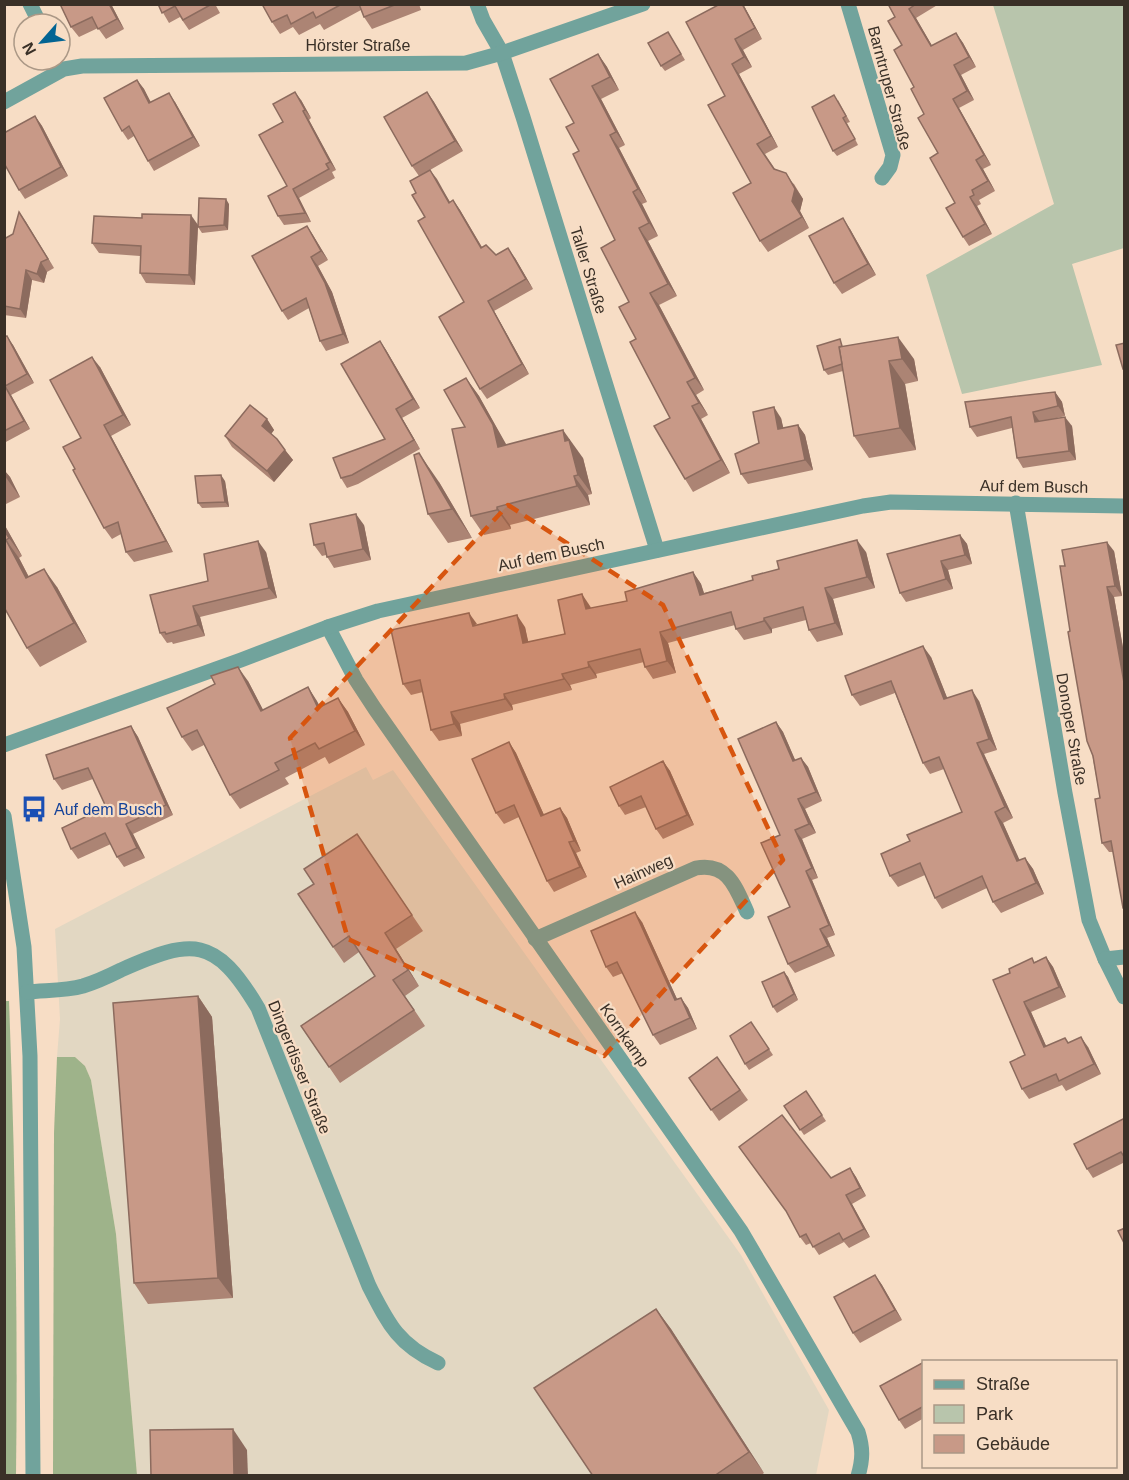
<svg xmlns="http://www.w3.org/2000/svg" width="1129" height="1480" viewBox="0 0 1129 1480" font-family="Arial,sans-serif">
	<style>
		.commercial { fill: #e2d7c2 }
		.green { fill: #b8c5ac }
		.forest { fill: #9eb38a }
		.lines { fill: none; stroke-linecap: round; stroke-linejoin: round }
		.minor { stroke: #71a39c; stroke-width: 15 }
		.wall { fill: #ac8474 }
		.shaded-wall { fill: #8c6b5e }
		.building { fill: #c89987; stroke: #8c6b5e; stroke-width: 1.5 }
		.marked { fill: #d7550f; fill-opacity: 0.2; stroke: #d7550f; stroke-width: 4.5; stroke-dasharray: 12 8; stroke-linejoin: round }
		.labels { text-anchor: middle; stroke-width: 4.5; stroke-linejoin: round; paint-order: stroke }
		.street-label { font-size: 16px; fill: #3a3027; stroke: #f7ddc5 }
		.transit-label { font-size: 16px; fill: #164399; stroke: #f7ddc5; text-anchor: start }
	</style>
	<rect width="100%" height="100%" fill="#f7ddc5"/>
	<polygon class="commercial" points="366,767 373,780 393,770 741,1255 829,1410 816,1475 137,1475 116,1234 91,1080 85,1066 75,1057 57,1057 60,1019 55,929"/>
	<polygon class="green" points="993,5 1124,5 1124,248 1072,264 1102,365 962,394 926,275 1054,204"/>
	<g class="forest">
		<path d="M5,1001H9C15,1159 18,1317 16,1476L4,1475Z"/>
		<polygon points="57,1057 75,1057 85,1066 91,1080 116,1234 137,1475 53,1475 54,1133"/>
	</g>
	<g class="lines">
		<g class="minor">
			<polyline points="30,4 40,24"/>
			<polyline points="477,4 483,20 502,53 523,117 657,550"/>
			<polyline points="848,4 893,155 890,167 882,178"/>
			<polyline points="4,102 64,69 82,66 466,63 502,53 643,4"/>
			<polyline points="1016,503 1065,793 1089,920 1105,959 1124,997"/>
			<path d="M328,627L356,680L375,709L741,1231L858,1432C863,1448 863,1459 858,1476"/>
			<polyline points="4,745 241,660 328,627 378,611 863,506 891,502 1124,506"/>
			<polyline points="4,816 24,947 30,1056 33,1476"/>
			<path d="M535,939L696,868C728,862 736,888 747,912"/>
			<polyline points="1105,959 1124,957"/>
			<path d="M27,992C45,990 65,991 83,986C96,982 109,976 121,970C193,938 215,936 258,1008L369,1286C388,1323 398,1345 438,1363"/>
		</g>
	</g>
	<g class="wall">
		<polygon points="60,4 111,4 124,29 106,39 98,28 79,37 71,27"/>
		<polygon points="158,4 215,4 220,13 189,30 180,17 169,23"/>
		<polygon points="262,4 419,4 421,10 372,29 364,17 361,10 324,30 320,24 299,35 293,27 280,34 272,22"/>
		<polygon points="743,4 762,39 743,50 752,67 739,74 778,147 765,154 775,169 794,184 803,199 800,211 809,228 768,252 760,241 751,183 725,96 686,22"/>
		<polygon points="888,4 939,4 916,18 932,46 956,33 963,43 976,67 961,75 974,100 959,108 991,165 983,169 995,191 979,200 981,204 977,206 992,234 969,246 963,237 955,203 914,87 902,45 895,17"/>
		<polygon points="668,32 685,60 665,71 661,66"/>
		<polygon points="598,54 607,67 619,90 601,99 625,145 619,148 647,202 642,204 658,236 648,241 677,296 659,305 704,390 696,395 708,415 701,419 730,473 693,492 685,479 670,418 636,339 629,302 615,240 579,151 574,123"/>
		<polygon points="137,80 144,89 150,102 175,102 200,146 154,171 148,161 134,136 128,140 122,131"/>
		<polygon points="427,92 434,102 463,151 430,170 450,202 453,200 460,210 482,247 496,255 515,258 533,289 494,311 529,374 487,399 480,389 464,302 425,217 416,193 419,176 412,166"/>
		<polygon points="301,100 311,118 309,120 336,170 332,172 335,178 299,198 311,222 284,225 278,216 287,186 283,122"/>
		<polygon points="838,100 850,122 847,123 858,145 837,156 833,151"/>
		<polygon points="35,116 42,126 68,176 25,199 19,190"/>
		<polygon points="229,204 228,230 202,233 198,227 195,285 146,283 140,273 140,256 99,253 92,243 198,225"/>
		<polygon points="19,212 54,268 47,272 44,283 32,280 26,318 4,315 4,239 13,234"/>
		<polygon points="307,226 328,260 318,266 332,292 349,343 326,351 320,341 309,308 288,320 282,311"/>
		<polygon points="850,229 876,275 842,294 834,283"/>
		<polygon points="4,337 13,345 34,383 11,395 30,429 4,443"/>
		<polygon points="380,341 386,350 420,408 402,418 420,449 358,484 347,488 341,478 385,439"/>
		<polygon points="844,346 914,359 918,381 905,384 916,450 869,458 854,436 843,371 828,375 824,370"/>
		<polygon points="100,367 131,425 111,436 173,552 134,562 126,552 121,534 112,539 104,528 75,469 81,438"/>
		<polygon points="466,378 479,396 506,445 583,458 592,494 588,495 590,505 510,525 511,529 484,535 471,516 465,427"/>
		<polygon points="1055,392 1062,402 1065,416 1057,418 1072,426 1076,460 1023,468 1017,458 1012,428 977,437 970,427"/>
		<polygon points="781,418 783,428 798,425 805,435 813,470 748,484 741,474 759,443"/>
		<polygon points="267,419 274,430 271,434 285,450 293,460 274,482 232,447 225,436"/>
		<polygon points="4,470 10,477 20,497 4,505"/>
		<polygon points="225,481 229,507 202,508 198,503"/>
		<polygon points="439,482 472,538 448,543 428,514"/>
		<polygon points="4,524 22,556 19,558 29,577 57,587 87,642 40,667 27,648 4,607"/>
		<polygon points="364,525 371,560 334,568 326,555 322,556 314,545"/>
		<polygon points="960,535 967,544 972,564 948,570 953,589 906,602 900,593"/>
		<polygon points="1114,551 1122,596 1114,597 1125,659 1125,910 1113,852 1109,852 1102,843 1100,798 1070,631"/>
		<polygon points="266,552 277,598 200,617 205,636 173,644 172,642 167,643 160,633 208,581"/>
		<polygon points="866,552 875,588 833,599 843,635 817,642 809,630 806,620 772,629 772,633 744,640 736,629 735,625 668,643 676,673 653,679 645,667 644,662 596,674 597,678 570,685 572,690 512,705 513,710 460,724 462,736 439,741 431,730 423,692 411,695 403,684 478,625 525,627 528,642 565,634 590,606 591,608 627,601 693,572 701,584 704,593"/>
		<polygon points="931,657 947,698 979,701 997,750 984,754 1013,818 1003,823 1019,860 1025,858 1033,869 1044,894 1001,913 993,902 987,888 942,909 935,898 925,875 898,887 890,876 910,841 962,812 944,769 930,774 923,763 895,693 860,706 852,695"/>
		<polygon points="248,681 263,710 308,687 320,707 338,698 348,712 365,745 329,764 325,757 285,778 289,784 240,809 230,795 204,745 192,751 182,737"/>
		<polygon points="776,722 783,732 795,760 801,758 808,767 822,801 805,809 816,833 802,839 818,878 812,880 835,935 827,938 835,956 795,973 788,964 790,907 780,835"/>
		<polygon points="131,726 138,737 173,815 133,834 145,858 124,867 117,857 111,844 78,859 71,849 106,807 93,779 62,790 54,779"/>
		<polygon points="509,742 516,753 544,815 560,808 567,818 581,851 576,853 587,877 554,892 547,881 519,817 504,824 496,813"/>
		<polygon points="663,761 670,771 694,825 663,839 656,829 646,807 625,815 619,806"/>
		<polygon points="357,834 423,931 396,949 419,986 405,996 425,1026 340,1083 301,1026 375,976 359,952 344,963 333,947 314,884"/>
		<polygon points="642,922 677,999 681,998 688,1008 697,1029 660,1045 653,1035 623,973 613,977 606,967"/>
		<polygon points="1046,957 1053,967 1066,997 1031,1012 1046,1046 1068,1043 1088,1047 1101,1074 1066,1091 1062,1085 1029,1099 1022,1089 1025,1055 993,980"/>
		<polygon points="784,972 788,977 798,1000 777,1013 773,1007"/>
		<polygon points="198,996 212,1017 233,1298 148,1304 134,1283"/>
		<polygon points="751,1022 773,1055 749,1070 745,1064"/>
		<polygon points="717,1057 748,1100 719,1121 689,1078"/>
		<polygon points="806,1091 826,1121 804,1135 784,1106"/>
		<polygon points="1125,1118 1125,1162 1093,1178 1087,1169"/>
		<polygon points="850,1168 856,1177 866,1196 852,1204 870,1237 849,1248 844,1242 819,1255 811,1243 806,1245 800,1237 787,1212 831,1178"/>
		<polygon points="875,1275 882,1285 902,1320 860,1343 853,1333"/>
		<polygon points="656,1309 671,1329 764,1473 760,1476 593,1476"/>
		<polygon points="924,1362 924,1418 905,1429 899,1420"/>
	</g>
	<g class="shaded-wall">
		<polygon points="109,4 111,4 124,29 117,19"/>
		<polygon points="742,4 743,4 762,39 755,28"/>
		<polygon points="909,9 916,18 938,56 931,46"/>
		<polygon points="956,33 963,43 976,67 969,57"/>
		<polygon points="735,39 743,50 752,67 744,57"/>
		<polygon points="598,54 607,67 619,90 610,77"/>
		<polygon points="732,64 739,74 778,147 771,136"/>
		<polygon points="954,65 961,75 974,100 967,91"/>
		<polygon points="137,80 144,89 156,112 149,103"/>
		<polygon points="592,86 601,99 625,145 616,132"/>
		<polygon points="295,92 301,100 311,118 305,110"/>
		<polygon points="427,92 434,102 463,151 455,141"/>
		<polygon points="169,93 175,102 200,146 193,137"/>
		<polygon points="953,99 959,108 991,165 984,155"/>
		<polygon points="303,111 309,120 336,170 330,162"/>
		<polygon points="35,116 42,126 68,176 61,167"/>
		<polygon points="610,135 619,148 647,202 638,189"/>
		<polygon points="976,160 983,169 995,191 988,181"/>
		<polygon points="430,170 437,179 456,213 449,203"/>
		<polygon points="786,173 803,199 800,211 809,228 802,217 792,201"/>
		<polygon points="293,189 299,198 311,222 305,213"/>
		<polygon points="633,192 642,204 658,236 649,223"/>
		<polygon points="970,197 977,206 992,234 985,224"/>
		<polygon points="226,199 229,204 228,230 224,225"/>
		<polygon points="453,200 460,210 488,258 481,248"/>
		<polygon points="19,212 26,222 54,268 48,259"/>
		<polygon points="191,215 198,225 195,285 189,275"/>
		<polygon points="843,218 850,229 876,275 868,264"/>
		<polygon points="307,226 313,235 328,260 321,251"/>
		<polygon points="639,228 648,241 677,296 668,284"/>
		<polygon points="508,248 515,258 533,289 526,279"/>
		<polygon points="311,257 318,266 332,292 349,343 343,334"/>
		<polygon points="41,262 47,272 44,283 37,274"/>
		<polygon points="26,270 32,280 26,318 20,309"/>
		<polygon points="650,293 659,305 704,390 695,378"/>
		<polygon points="488,301 494,311 529,374 522,364"/>
		<polygon points="7,336 13,345 34,383 27,374"/>
		<polygon points="898,337 914,359 918,381 902,359"/>
		<polygon points="380,341 386,350 420,408 413,399"/>
		<polygon points="92,357 100,367 131,425 123,415"/>
		<polygon points="889,361 905,384 916,450 900,428"/>
		<polygon points="466,378 479,396 506,444 511,466 498,447"/>
		<polygon points="687,382 696,395 708,415 699,403"/>
		<polygon points="5,386 11,395 30,429 24,421"/>
		<polygon points="1055,392 1062,402 1065,416 1058,406"/>
		<polygon points="692,406 701,419 730,473 721,460"/>
		<polygon points="774,407 781,418 786,439 778,429"/>
		<polygon points="396,409 402,418 420,449 414,440"/>
		<polygon points="1033,412 1040,422 1035,422"/>
		<polygon points="1065,417 1072,426 1076,460 1069,451"/>
		<polygon points="267,419 274,430 269,437 262,426"/>
		<polygon points="104,425 111,436 173,552 166,541"/>
		<polygon points="798,425 805,435 813,470 805,460"/>
		<polygon points="563,430 583,458 592,494 578,475 565,441"/>
		<polygon points="285,450 293,460 274,482 267,471"/>
		<polygon points="419,453 439,482 472,538 452,509"/>
		<polygon points="4,470 10,477 20,497 7,479 4,474"/>
		<polygon points="221,475 225,481 229,507 225,502"/>
		<polygon points="574,476 588,495 590,505 577,486"/>
		<polygon points="497,507 510,525 511,529 497,510"/>
		<polygon points="356,514 364,525 371,560 363,549"/>
		<polygon points="4,524 22,556 9,538 4,530"/>
		<polygon points="960,535 967,544 972,564 965,555"/>
		<polygon points="6,540 19,558 39,597 26,578"/>
		<polygon points="857,540 866,552 875,588 867,577"/>
		<polygon points="258,541 266,552 277,598 269,588"/>
		<polygon points="1107,542 1114,551 1122,596 1115,586"/>
		<polygon points="941,561 948,570 953,589 946,579"/>
		<polygon points="44,569 57,587 87,642 74,623"/>
		<polygon points="693,572 701,584 708,606 700,595"/>
		<polygon points="1107,587 1114,597 1125,659 1125,688"/>
		<polygon points="825,588 833,599 843,635 835,623"/>
		<polygon points="582,594 590,606 594,621 586,609"/>
		<polygon points="193,606 200,617 205,636 198,625"/>
		<polygon points="469,613 477,624 473,626"/>
		<polygon points="517,615 525,627 531,654 523,643"/>
		<polygon points="764,618 772,629 772,633 764,621"/>
		<polygon points="660,632 668,643 676,673 667,661"/>
		<polygon points="923,646 931,657 952,710 944,699"/>
		<polygon points="588,662 596,674 597,678 589,667"/>
		<polygon points="238,667 248,681 271,725 261,711"/>
		<polygon points="562,674 570,685 572,690 564,679"/>
		<polygon points="308,687 317,701 328,722 318,708"/>
		<polygon points="972,690 979,701 997,750 989,739"/>
		<polygon points="504,694 512,705 513,710 505,699"/>
		<polygon points="338,698 348,712 365,745 355,731"/>
		<polygon points="451,712 460,724 462,736 454,724"/>
		<polygon points="776,722 783,732 800,771 793,761"/>
		<polygon points="131,726 138,737 173,815 166,805"/>
		<polygon points="509,742 516,753 549,826 541,816"/>
		<polygon points="977,743 984,754 1013,818 1005,807"/>
		<polygon points="801,758 808,767 822,801 816,792"/>
		<polygon points="663,761 670,771 694,825 687,815"/>
		<polygon points="798,799 805,809 816,833 809,824"/>
		<polygon points="560,808 567,818 581,851 574,841"/>
		<polygon points="995,812 1003,823 1025,872 1017,861"/>
		<polygon points="126,824 133,834 145,858 137,848"/>
		<polygon points="795,830 802,839 818,878 812,868"/>
		<polygon points="569,842 576,853 587,877 580,867"/>
		<polygon points="1025,858 1033,869 1044,894 1036,883"/>
		<polygon points="806,871 812,880 835,935 829,925"/>
		<polygon points="635,912 642,922 682,1010 675,1000"/>
		<polygon points="820,929 827,938 835,956 828,946"/>
		<polygon points="385,933 396,949 419,986 408,970"/>
		<polygon points="1046,957 1053,967 1066,997 1059,987"/>
		<polygon points="784,972 788,977 798,1000 794,994"/>
		<polygon points="198,996 212,1017 233,1298 218,1278"/>
		<polygon points="681,998 688,1008 697,1029 690,1018"/>
		<polygon points="1024,1002 1031,1012 1051,1057 1044,1047"/>
		<polygon points="1081,1037 1088,1047 1101,1074 1094,1064"/>
		<polygon points="850,1168 856,1177 866,1196 860,1188"/>
		<polygon points="846,1195 852,1204 870,1237 864,1229"/>
		<polygon points="875,1275 882,1285 902,1320 895,1310"/>
		<polygon points="656,1309 671,1329 764,1473 749,1452"/>
		<polygon points="233,1429 247,1450 248,1476 234,1476"/>
	</g>
	<g class="building">
		<polygon points="60,4 109,4 117,19 98,29 92,17 71,27"/>
		<polygon points="158,4 212,4 183,20 175,6 162,13"/>
		<polygon points="262,4 342,4 316,18 313,12 291,24 287,15 272,22"/>
		<polygon points="359,4 397,4 364,17"/>
		<polygon points="720,4 742,4 755,28 735,39 744,57 732,64 771,136 757,144 774,169 786,173 795,189 792,201 802,217 760,241 733,193 751,183 708,105 725,96 686,22"/>
		<polygon points="888,4 916,4 909,9 931,46 956,33 969,57 954,65 967,91 953,99 984,155 976,160 988,181 972,190 974,195 970,197 985,224 963,237 946,208 955,203 930,158 938,153 918,118 924,114 911,89 914,87 894,50 902,45 888,21 895,17"/>
		<polygon points="668,32 681,54 661,66 648,43"/>
		<polygon points="598,54 610,77 592,86 616,132 610,135 638,189 633,192 649,223 639,228 668,284 650,293 695,378 687,382 699,403 692,406 721,460 685,479 654,426 670,418 630,342 636,339 619,307 629,302 601,248 615,240 573,154 579,151 566,127 574,123 550,79"/>
		<polygon points="137,80 149,103 169,93 193,137 148,161 129,126 122,131 104,98"/>
		<polygon points="295,92 305,110 303,111 330,162 326,164 329,169 293,189 305,213 278,216 268,196 287,186 259,135 283,122 273,104"/>
		<polygon points="427,92 455,141 412,166 384,117"/>
		<polygon points="834,95 846,116 843,118 855,139 833,151 812,107"/>
		<polygon points="35,116 61,167 19,190 4,163 4,133"/>
		<polygon points="430,170 449,203 453,200 481,248 486,245 496,255 508,248 526,279 488,301 522,364 480,389 439,317 464,302 418,221 425,217 412,195 416,193 410,181"/>
		<polygon points="199,198 226,199 224,225 198,227"/>
		<polygon points="19,212 48,259 41,262 37,274 26,270 20,309 4,306 4,239 13,234"/>
		<polygon points="142,214 191,215 189,275 140,273 141,246 92,243 94,216 142,218"/>
		<polygon points="843,218 868,264 834,283 809,236"/>
		<polygon points="307,226 321,251 311,257 325,283 343,334 320,341 306,298 282,311 252,256"/>
		<polygon points="7,336 27,374 5,386 24,421 4,431 4,337"/>
		<polygon points="898,337 902,359 889,361 900,428 854,436 839,347"/>
		<polygon points="840,339 842,346 839,347 842,364 824,370 817,346"/>
		<polygon points="380,341 413,399 396,409 414,440 352,475 341,478 333,458 385,439 341,364"/>
		<polygon points="1125,343 1125,368 1123,369 1116,345"/>
		<polygon points="92,357 123,415 104,425 166,541 126,552 118,522 104,528 73,470 75,469 63,447 81,438 50,380"/>
		<polygon points="466,378 493,425 498,447 563,430 565,441 569,440 578,475 574,476 577,486 497,507 497,510 471,516 452,429 465,427 444,390"/>
		<polygon points="1055,392 1058,406 1033,412 1035,422 1065,417 1069,451 1017,458 1011,417 970,427 965,402"/>
		<polygon points="250,405 267,419 262,426 277,439 285,450 267,471 225,436"/>
		<polygon points="774,407 778,429 798,425 805,460 741,474 735,454 759,443 753,412"/>
		<polygon points="419,453 452,509 428,514 414,455"/>
		<polygon points="221,475 225,502 198,503 195,476"/>
		<polygon points="356,514 363,549 327,557 324,543 314,545 310,524"/>
		<polygon points="4,530 9,538 6,540 26,578 44,569 74,623 27,648 4,607"/>
		<polygon points="960,535 965,555 941,561 946,579 900,593 887,554"/>
		<polygon points="857,540 867,577 825,588 835,623 809,630 803,607 764,618 764,621 736,629 731,612 660,632 667,661 645,667 640,649 588,662 589,667 562,674 564,679 504,694 505,699 451,712 454,724 431,730 420,680 403,684 391,630 469,613 473,626 517,615 523,643 565,634 558,600 582,594 586,609 627,601 625,592 693,572 700,595 753,580 752,576 779,569 777,561"/>
		<polygon points="258,541 269,588 193,606 198,625 166,634 165,632 160,633 150,595 208,581 204,554"/>
		<polygon points="1107,542 1115,586 1107,587 1125,688 1125,908 1123,908 1111,841 1102,843 1095,799 1100,798 1093,756 1087,741 1068,632 1070,631 1060,566 1065,566 1062,550"/>
		<polygon points="923,646 944,699 972,690 989,739 977,743 1005,807 995,812 1017,861 1025,858 1036,883 993,902 982,876 935,898 920,863 890,876 881,854 910,841 907,835 962,812 939,757 923,763 891,681 852,695 845,676"/>
		<polygon points="238,667 261,711 308,687 318,708 338,698 355,731 319,749 315,743 275,763 279,770 230,795 197,730 182,737 167,708 215,684 211,676"/>
		<polygon points="776,722 793,761 801,758 816,792 798,799 809,824 795,830 812,868 806,871 829,925 820,929 828,946 788,964 768,917 790,907 761,843 780,835 738,739"/>
		<polygon points="131,726 166,805 126,824 137,848 117,857 105,833 71,849 62,828 106,807 88,768 54,779 46,755"/>
		<polygon points="509,742 541,816 560,808 574,841 569,842 580,867 547,881 514,805 496,813 472,759"/>
		<polygon points="663,761 687,815 656,829 641,796 619,806 610,787"/>
		<polygon points="357,834 412,915 385,933 408,970 393,980 414,1010 329,1067 301,1026 375,976 349,936 333,947 298,894 314,884 304,869"/>
		<polygon points="635,912 675,1000 681,998 690,1018 653,1035 617,962 606,967 591,931"/>
		<polygon points="1046,957 1059,987 1024,1002 1044,1047 1065,1038 1068,1043 1081,1037 1094,1064 1059,1081 1056,1074 1022,1089 1010,1062 1025,1055 993,980 1010,973 1009,969 1032,958 1034,963"/>
		<polygon points="784,972 794,994 773,1007 762,982"/>
		<polygon points="198,996 218,1278 134,1283 113,1003"/>
		<polygon points="751,1022 769,1049 745,1064 730,1036"/>
		<polygon points="717,1057 740,1090 711,1110 689,1078"/>
		<polygon points="806,1091 822,1115 800,1130 784,1106"/>
		<polygon points="782,1115 831,1178 850,1168 860,1188 846,1195 864,1229 843,1240 839,1233 813,1247 806,1234 800,1237 786,1211 739,1147"/>
		<polygon points="1125,1118 1125,1158 1121,1152 1087,1169 1074,1144"/>
		<polygon points="1125,1228 1125,1245 1118,1231"/>
		<polygon points="875,1275 895,1310 853,1333 834,1297"/>
		<polygon points="656,1309 749,1452 714,1476 593,1476 534,1388"/>
		<polygon points="924,1362 924,1406 899,1420 880,1386"/>
		<polygon points="233,1429 234,1476 151,1476 150,1430"/>
	</g>
	<path class="marked" d="M508,505L663,605L783,860L604,1056L348,939L290,738Z"/>
	<defs>
		<g id="bus-bare" transform="scale(2.07)"><path d="M-5-6H5V4H4V6H2V4H-2V6H-4V4H-5ZM-3.5-4V0h7V-4ZM-3.5 1.2v1.5H-2V1.2ZM2 1.2v1.5H3.5V1.2Z" fill="#1a4fb4" stroke="#f7ddc5" stroke-width="2.5" paint-order="stroke"/></g>
	</defs>
	<g fill-rule="evenodd">
		<use href="#bus-bare" x="34" y="809"/>
	</g>
	<g class="labels">
		<g class="street-label">
			<text x="358" y="51">Hörster Straße</text>
			<text transform="translate(890 88) rotate(75)" y="6">Barntruper Straße</text>
			<text transform="translate(589 270) rotate(73)" y="6">Taller Straße</text>
			<text transform="translate(1034 486) rotate(1)" y="6">Auf dem Busch</text>
			<text transform="translate(551 554) rotate(-12)" y="6">Auf dem Busch</text>
			<text transform="translate(1072 729) rotate(80)" y="6">Donoper Straße</text>
			<text transform="translate(643 871) rotate(-24)" y="6">Hainweg</text>
			<text transform="translate(625 1035) rotate(55)" y="6">Kornkamp</text>
			<text transform="translate(300 1067) rotate(68)" y="6">Dingerdisser Straße</text>
		</g>
		<g class="transit-label">
			<text x="54" y="815">Auf dem Busch</text>
		</g>
	</g>
	<rect width="1129" height="1480" fill="none" stroke="#3a3027" stroke-width="12"/>
	<rect x="922" y="1360" width="195" height="108" fill="#f7ddc5" stroke="#ab9886" stroke-width="1.5"/>
	<rect x="934" y="1380" width="30" height="9" fill="#71a39c" stroke="#ab9886" stroke-width="1.5"/>
	<text x="976" y="1390" font-size="18" fill="#3a3027">Straße</text>
	<rect x="934" y="1405" width="30" height="18" fill="#b8c5ac" stroke="#ab9886" stroke-width="1.5"/>
	<text x="976" y="1420" font-size="18" fill="#3a3027">Park</text>
	<rect x="934" y="1435" width="30" height="18" fill="#c89987" stroke="#ab9886" stroke-width="1.5"/>
	<text x="976" y="1450" font-size="18" fill="#3a3027">Gebäude</text>
	<g transform="translate(42 42) rotate(242)"><circle r="28" fill="#f7ddc5" stroke="#ab9886" stroke-width="1.5"/>
	<path d="M0-4.5L10 22L0 15L-10 22Z" fill="#026493"/>
	<text y="-9" font-size="16" font-weight="bold" text-anchor="middle" fill="#3a3027">N</text>
	</g>
</svg>
